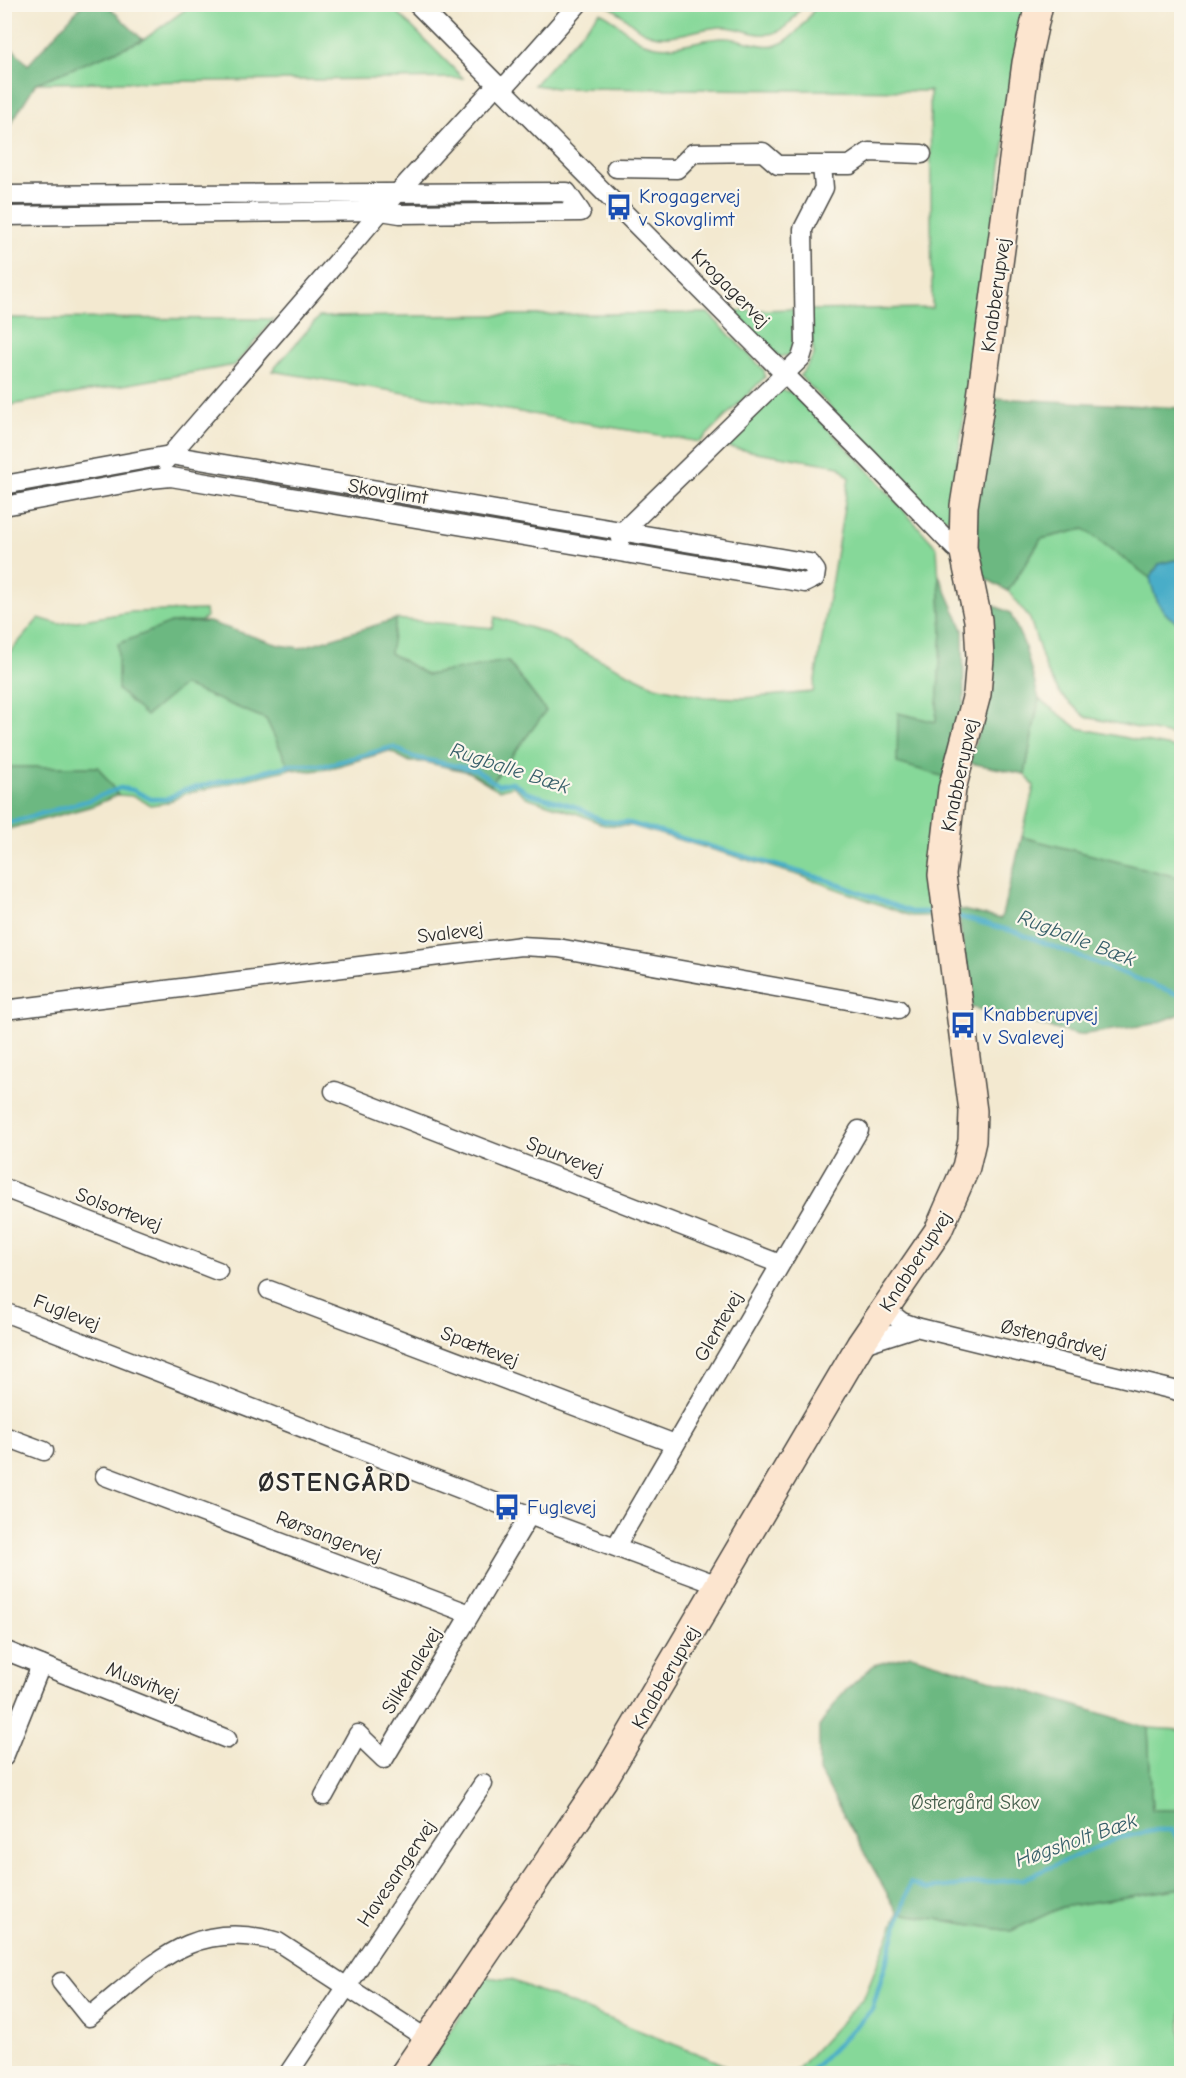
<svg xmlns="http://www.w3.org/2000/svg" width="1186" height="2078" viewBox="0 0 1186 2078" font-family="'Comic Neue',sans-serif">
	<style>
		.green { fill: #86d899; stroke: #588262; stroke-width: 1.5 }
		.forest { fill: #6cb881; stroke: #4c7256; stroke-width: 1.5 }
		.water { fill: #49adc8; stroke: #3a6c7a; stroke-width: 1.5 }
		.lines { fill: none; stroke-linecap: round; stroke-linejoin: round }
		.stream { stroke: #49adc8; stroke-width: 4.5 }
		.street-casing { stroke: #494844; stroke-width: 21 }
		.secondary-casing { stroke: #494844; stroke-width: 30 }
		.street { stroke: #fff; stroke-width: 18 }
		.secondary { stroke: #fce5cf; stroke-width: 27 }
		.labels { text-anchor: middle; stroke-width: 4.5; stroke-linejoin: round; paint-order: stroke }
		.transit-label { font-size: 20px; fill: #164399; stroke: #fbf7ec; text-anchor: start }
		.street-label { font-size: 20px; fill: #2b2b2b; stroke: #fbf7ec }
		.park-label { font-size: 20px; fill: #465f4c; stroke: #fbf7ec }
		.water-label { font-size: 21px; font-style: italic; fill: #375f6a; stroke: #fbf7ec }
		.district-label { font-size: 26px; font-weight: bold; letter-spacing: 1.5px; fill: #2b2b2b; stroke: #fbf7ec }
	</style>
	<rect width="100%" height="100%" fill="#fbf7ec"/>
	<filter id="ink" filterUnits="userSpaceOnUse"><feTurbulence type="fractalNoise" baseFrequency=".0167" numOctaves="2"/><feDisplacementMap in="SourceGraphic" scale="12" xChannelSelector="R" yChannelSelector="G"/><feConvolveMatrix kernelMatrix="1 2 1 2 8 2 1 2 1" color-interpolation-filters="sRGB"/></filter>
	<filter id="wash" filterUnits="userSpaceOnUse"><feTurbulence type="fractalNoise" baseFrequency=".008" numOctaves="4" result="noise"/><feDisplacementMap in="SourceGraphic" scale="24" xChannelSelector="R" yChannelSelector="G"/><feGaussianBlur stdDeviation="1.35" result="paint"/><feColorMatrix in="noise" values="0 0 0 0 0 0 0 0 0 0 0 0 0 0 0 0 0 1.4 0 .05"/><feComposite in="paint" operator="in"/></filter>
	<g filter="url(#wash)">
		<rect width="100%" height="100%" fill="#f3e9d0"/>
		<g class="green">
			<polygon points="193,4 390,5 463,78 36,83 143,40"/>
			<path d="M606,5H803C796,15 787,30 774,33C757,38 741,27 724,27C698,26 674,43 647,33C631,27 622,11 606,5Z"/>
			<path d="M817,5H1029L1018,51L949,518L939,519L800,376L814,355L808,310L932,308L930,91L556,88L534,85L600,12C617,19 627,36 645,43C673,54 697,37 726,38C744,38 766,52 784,42C799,33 808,18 817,5Z"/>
			<polygon points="793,309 793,345 789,355 779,357 732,311"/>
			<polygon points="708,313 764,370 765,377 700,442 272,371 319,317"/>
			<polygon points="5,318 274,319 235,365 5,406"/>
			<polygon points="781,390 791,392 860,461 937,548 942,631 936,723 898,713 945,777 934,820 935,920 933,916 911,916 801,876 632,826 604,825 581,815 526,797 513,786 499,790 490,785 546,711 508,661 427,675 389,653 396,619 493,628 495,617 541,631 655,686 704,697 745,698 813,692 849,478 839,466 721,446 774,394"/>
			<polygon points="1084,529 1150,578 1181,562 1181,737 1086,717 1060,694 1047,672 1030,619 1008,591 1041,539"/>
			<polygon points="205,610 206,617 201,621 171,623 183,685 266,719 290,769 185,794 166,803 150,805 134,796 118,795 98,767 5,767 5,658 39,618 59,624 131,612"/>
			<polygon points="1039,699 1078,728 1181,749 1181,878 1022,837 1034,786 1025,774"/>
			<polygon points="1148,1728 1181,1730 1181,1810 1152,1810"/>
			<polygon points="1181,1888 1181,2073 793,2074 864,1997 898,1913 1011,1931 1062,1907"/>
			<polygon points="485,1977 511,1980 716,2061 736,2073 422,2074"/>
		</g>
		<g class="forest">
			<polygon points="82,5 107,5 143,40 36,83 5,133 5,60 14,50 28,65"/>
			<path d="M993,398L1181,408V562L1175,560L1159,564L1150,578L1084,529L1041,539L1008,591L983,577C964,525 985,452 993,398Z"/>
			<polygon points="939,575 963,630 964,712 945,777 897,763 898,713 936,722 942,631"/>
			<polygon points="989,603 1010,613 1024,644 1039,699 1025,774 970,763 987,696"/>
			<polygon points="396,619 390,653 427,675 507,661 546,711 490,785 469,772 424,762 410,762 389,751 328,769 311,771 290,769 266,719 183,685 146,716 118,690 118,644 171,623 209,622 279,645 300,648"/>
			<polygon points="5,767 98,767 118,795 93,806 5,830"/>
			<polygon points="1022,837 1181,878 1181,1014 1154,1024 1078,1035 970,1007 958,909 1001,919"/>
			<polygon points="911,1655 1148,1728 1152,1810 1181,1810 1181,1888 1062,1907 1011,1931 898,1913 819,1771 819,1727 842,1694 874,1665"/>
		</g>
		<path class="water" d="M1175,560L1181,562V624C1161,616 1154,597 1150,578L1159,564Z"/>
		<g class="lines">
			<g class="stream">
				<polyline points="4,824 90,800 120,788 133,790 151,799 166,799 184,790 291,765 327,765 393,747 413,757 476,770 498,785 512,782 528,793 574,806 603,821 629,823 827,880 911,912 932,912"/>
				<polyline points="960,917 1016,932 1182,996"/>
				<polyline points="808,2074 872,2010 910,1883 926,1889 1023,1879 1118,1838 1157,1830 1172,1830 1182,1845"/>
			</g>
		</g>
	</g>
	<g filter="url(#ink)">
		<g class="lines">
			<g class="street-casing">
				<g id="street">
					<polyline points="417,4 868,458 946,539 955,548 963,548"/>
					<polyline points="616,168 677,169 693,153 763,152 778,165 850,165 869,152 922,154"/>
					<polyline points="4,195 567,192 581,212 400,214 381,211 4,216"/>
					<polyline points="165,461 381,211 491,91 508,83 578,4"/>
					<polyline points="4,485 170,455 810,563 816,571 815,578 805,583 171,477 150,479 4,506"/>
					<polyline points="621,539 622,532 801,358 805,345 803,229 824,188 822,166"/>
					<polyline points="4,1010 521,946 558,948 898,1009"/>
					<polyline points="334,1091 780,1264"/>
					<polyline points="4,1188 218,1271"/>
					<polyline points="269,1290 675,1444"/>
					<polyline points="4,1312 507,1507 718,1585"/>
					<polyline points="916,1327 1182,1392"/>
					<polyline points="860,1345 916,1327 902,1322 884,1308"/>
					<polyline points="4,1436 44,1451"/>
					<polyline points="105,1476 470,1614"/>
					<polyline points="616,1546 859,1130"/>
					<polyline points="4,1650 227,1739"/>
					<polyline points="4,1757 41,1665"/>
					<polyline points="324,1796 358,1734 384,1759 530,1514"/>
					<path d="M61,1982L89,2017C153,1967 189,1917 278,1942L427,2039"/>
					<polyline points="288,2074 483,1784"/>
				</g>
			</g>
			<g class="secondary-casing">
				<polyline id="secondary" points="404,2074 604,1779 860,1345 938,1231 966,1167 972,1141 973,1111 942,875 952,789 977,694 980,658 978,620 963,548 964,506 979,412 1026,63 1039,4"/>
			</g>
			<use href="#street" class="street"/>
			<use href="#secondary" class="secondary"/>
		</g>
	</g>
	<defs>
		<g id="bus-bare" transform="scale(2.07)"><path d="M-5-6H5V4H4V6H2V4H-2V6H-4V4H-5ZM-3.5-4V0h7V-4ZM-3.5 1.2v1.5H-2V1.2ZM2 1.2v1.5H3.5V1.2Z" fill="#1a4fb4" stroke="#fbf7ec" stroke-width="2.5" paint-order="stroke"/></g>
	</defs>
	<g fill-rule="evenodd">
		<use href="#bus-bare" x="619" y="207"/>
		<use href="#bus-bare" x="963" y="1025"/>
		<use href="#bus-bare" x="507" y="1507"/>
	</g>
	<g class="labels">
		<g class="transit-label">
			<text x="639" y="203">Krogagervej<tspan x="639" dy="23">v Skovglimt</tspan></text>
			<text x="983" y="1021">Knabberupvej<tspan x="983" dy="23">v Svalevej</tspan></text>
			<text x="527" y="1514">Fuglevej</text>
		</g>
		<g class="street-label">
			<text transform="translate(731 288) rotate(45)" y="7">Krogagervej</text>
			<text transform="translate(995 295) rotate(-82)" y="7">Knabberupvej</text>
			<text transform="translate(388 491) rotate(9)" y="7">Skovglimt</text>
			<text transform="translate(959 775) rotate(-78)" y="7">Knabberupvej</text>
			<text transform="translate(450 932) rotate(-7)" y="7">Svalevej</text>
			<text transform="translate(565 1156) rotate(21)" y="7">Spurvevej</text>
			<text transform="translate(119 1209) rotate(21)" y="7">Solsortevej</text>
			<text transform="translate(915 1261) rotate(-57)" y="7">Knabberupvej</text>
			<text transform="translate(67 1312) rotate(21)" y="7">Fuglevej</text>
			<text transform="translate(718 1326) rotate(-60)" y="7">Glentevej</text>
			<text transform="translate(1054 1338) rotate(14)" y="7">Østengårdvej</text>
			<text transform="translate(480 1346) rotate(21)" y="7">Spættevej</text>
			<text transform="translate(329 1536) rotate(21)" y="7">Rørsangervej</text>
			<text transform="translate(411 1670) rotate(-59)" y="7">Silkehalevej</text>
			<text transform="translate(665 1677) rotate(-60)" y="7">Knabberupvej</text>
			<text transform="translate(143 1681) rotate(22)" y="7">Musvitvej</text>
			<text transform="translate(396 1873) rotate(-56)" y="7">Havesangervej</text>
		</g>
		<g class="park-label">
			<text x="975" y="1809">Østergård Skov</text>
		</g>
		<g class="water-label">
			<text transform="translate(510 768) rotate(18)" y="7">Rugballe Bæk</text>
			<text transform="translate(1077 938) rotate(21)" y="7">Rugballe Bæk</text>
			<text transform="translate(1076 1840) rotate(-19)" y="7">Høgsholt Bæk</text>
		</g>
		<g class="district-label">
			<text x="335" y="1491">ØSTENGÅRD</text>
		</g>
	</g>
	<rect width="1186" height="2078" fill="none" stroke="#fbf7ec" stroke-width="24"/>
</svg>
